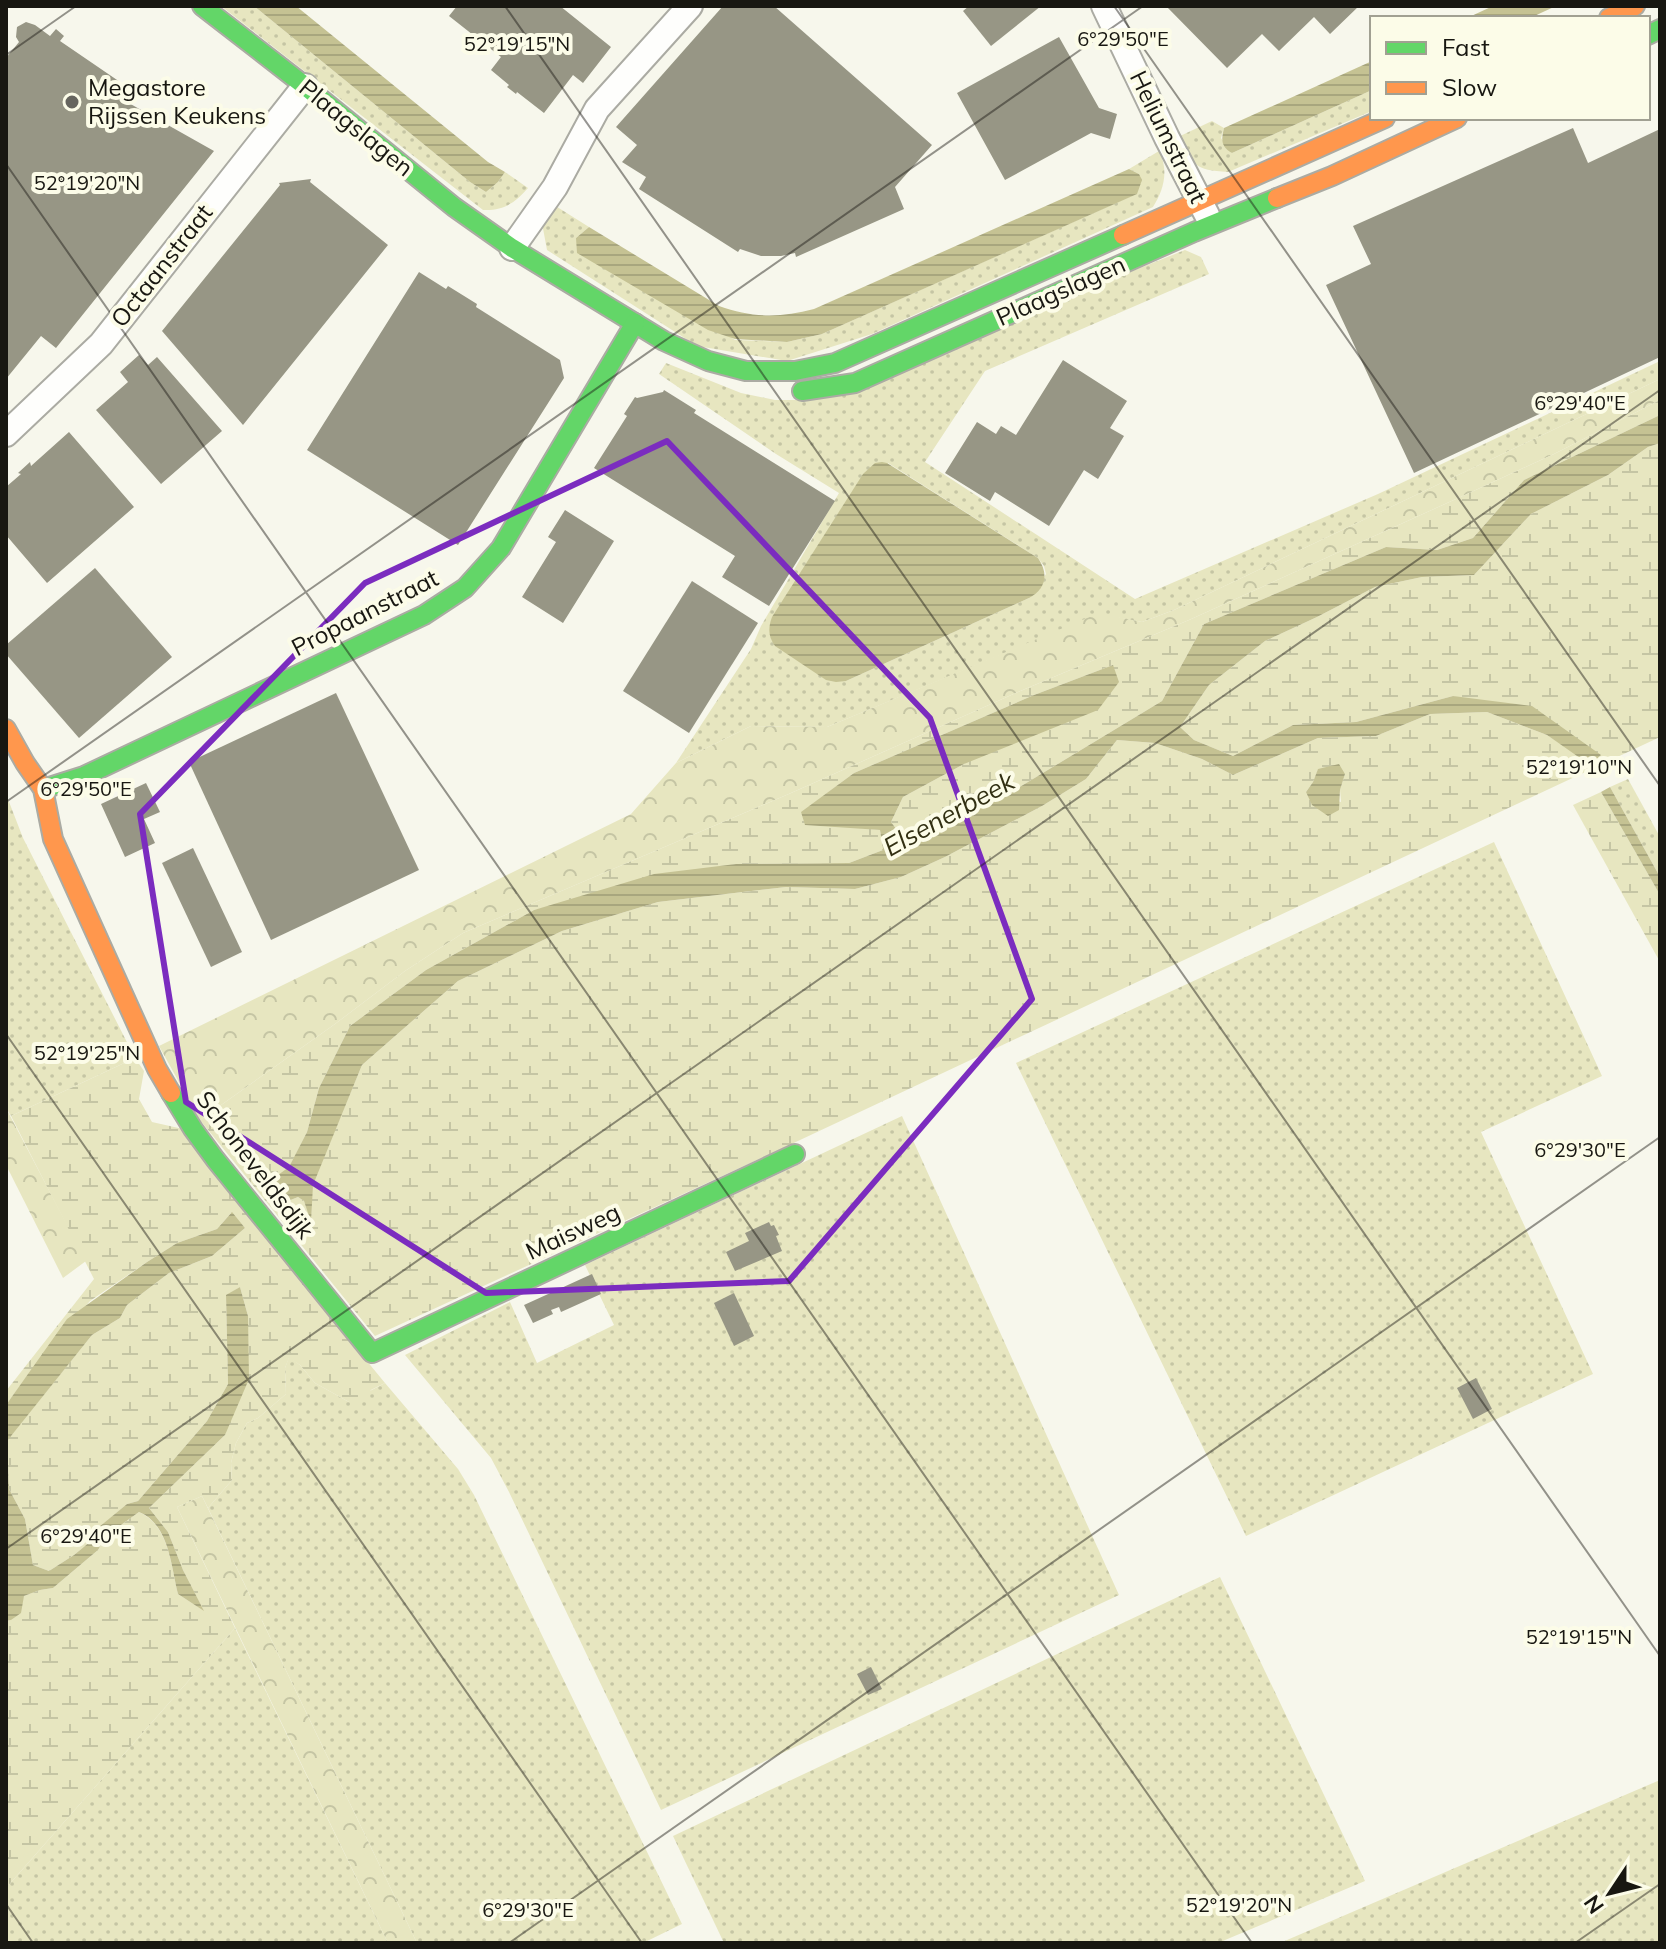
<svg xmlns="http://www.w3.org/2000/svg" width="1666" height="1949" viewBox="0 0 1666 1949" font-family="Mulish,sans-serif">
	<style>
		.grass { fill: url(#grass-dots); fill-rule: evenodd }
		.forest { fill: url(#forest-crowns) }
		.wetland { fill: url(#wetland-marsh); fill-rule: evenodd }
		.water { fill: url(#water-rules) }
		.building { fill: #979685 }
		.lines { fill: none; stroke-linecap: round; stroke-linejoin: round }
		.street-casing { stroke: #ababa3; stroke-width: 28 }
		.fast-casing { stroke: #ababa3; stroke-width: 22 }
		.slow-casing { stroke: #ababa3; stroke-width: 22 }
		.street { stroke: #fefefc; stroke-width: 24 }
		.fast { stroke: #63d668; stroke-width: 18 }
		.slow { stroke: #ff974d; stroke-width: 18 }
		.marked { fill: none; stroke: #7b2cbf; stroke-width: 6; stroke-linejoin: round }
		.ticks { fill: none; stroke: #181711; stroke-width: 2; stroke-opacity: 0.45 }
		.poi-dot { fill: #66655e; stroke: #fcfce8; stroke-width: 3 }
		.labels { text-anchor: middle; stroke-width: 8; stroke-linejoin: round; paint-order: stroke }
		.poi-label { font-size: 24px; fill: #181711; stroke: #fcfce8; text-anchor: start }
		.street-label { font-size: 24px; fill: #181711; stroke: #fcfce8 }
		.water-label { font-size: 26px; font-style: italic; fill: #312f12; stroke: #fcfce8 }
		.ticks-label { font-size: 20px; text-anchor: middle; fill: #181711; stroke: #fcfce8; stroke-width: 8; stroke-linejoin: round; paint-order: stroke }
	</style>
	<defs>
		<pattern id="grass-dots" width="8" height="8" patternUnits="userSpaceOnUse" patternTransform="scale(2)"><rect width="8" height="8" fill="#e7e6c0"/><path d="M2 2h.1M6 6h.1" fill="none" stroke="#c5c5a4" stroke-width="1.8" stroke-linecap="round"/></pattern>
		<pattern id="forest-crowns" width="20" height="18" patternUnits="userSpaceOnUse" patternTransform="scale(2)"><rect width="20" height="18" fill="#e7e6c0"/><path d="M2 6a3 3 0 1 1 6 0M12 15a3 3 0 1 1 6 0" fill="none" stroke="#c5c5a4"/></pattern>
		<pattern id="wetland-marsh" width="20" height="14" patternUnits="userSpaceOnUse" patternTransform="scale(2)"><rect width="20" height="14" fill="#e7e6c0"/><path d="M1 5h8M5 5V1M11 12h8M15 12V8" fill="none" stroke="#c5c5a4"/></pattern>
		<pattern id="water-rules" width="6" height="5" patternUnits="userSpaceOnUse" patternTransform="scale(2)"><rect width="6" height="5" fill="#c5c293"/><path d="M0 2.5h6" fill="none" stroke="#a8a67e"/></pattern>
	</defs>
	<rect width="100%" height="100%" fill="#f7f7ec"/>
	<g class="grass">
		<path d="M221,6H254L470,182L486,192L498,182L505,172L528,188C515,203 503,211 483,210Z"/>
		<path d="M1372,90V111L1228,172C1194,170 1193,165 1178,137L1212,121L1224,128L1221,138L1232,153Z"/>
		<path d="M1159,151C1169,170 1164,190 1153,207L872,334L787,361L697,346L547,250L542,223L554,205L589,227L576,238L735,340L787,342L822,334L1136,194L1139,174L1129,169Z"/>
		<path d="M1185,250L1201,257L1209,274L985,371L925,462L1135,599L1378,494L1660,361V379L1174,610L1142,622L1099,614L827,727L751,726L676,763L751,649L761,626L839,493L776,454L659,374L666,363L741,393L775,400H809ZM888,463L1038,558L1044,566L1046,574L1029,598L846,681Z"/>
		<polygon points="1628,779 1660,837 1660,877 1610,787"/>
		<polygon points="6,794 23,838 135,1058 11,1116 6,1108"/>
		<polygon points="1494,842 1602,1076 1481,1132 1593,1374 1246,1536 1016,1063"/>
		<polygon points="902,1116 1119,1595 661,1810 509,1492 491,1458 405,1355 510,1302 537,1363 614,1325 585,1265"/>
		<polygon points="289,1357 300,1365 315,1383 349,1402 385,1383 458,1469 474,1495 682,1924 643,1943 417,1943 208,1508 232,1480 231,1463 236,1443 247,1423 258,1418 286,1394 285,1368"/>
		<polygon points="1220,1577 1365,1881 1218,1943 724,1943 673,1836"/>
		<polygon points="235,1628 388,1943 6,1943 6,1888"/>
		<polygon points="1660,1780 1660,1943 1280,1943"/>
	</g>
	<g class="forest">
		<polygon points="1660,379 1660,400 1554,454 1467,494 1189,620 1018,692 791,793 463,933 405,971 335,1024 200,1120 159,1046 631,814 676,763 751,726 827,727 1099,613 1142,622 1174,610"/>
		<polygon points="6,1108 86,1261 63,1278 6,1165"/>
		<polygon points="202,1496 417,1943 388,1943 177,1507"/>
	</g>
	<g class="wetland">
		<path d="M1660,400V415L1524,480L1473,538L1437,550L1386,547L1204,624L1162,701L1018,788L916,843L909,846L891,822L903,797L964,764L1113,665L1034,695L854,773L802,812L860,828L880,830L883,850L849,863L736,864L534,910L426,970L350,1026L319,1088L307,1132L289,1168L264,1186L278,1205L298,1197L304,1201L311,1219L312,1185L362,1065L458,981L562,931L658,902L786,887L855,889L901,877L945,857L1042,806L1086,779L1117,740L1155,743L1202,759L1233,775L1318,738L1376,736L1430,714L1487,712L1547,735L1591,764L1600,755L1453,696L1356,722L1293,725L1233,756L1194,740L1180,727L1209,685L1265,641L1317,617L1375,587L1422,577L1474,575L1531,514L1608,475L1648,447L1660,443V737L783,1148L375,1336L200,1120L335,1024L405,971L463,933L791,793L1018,692L1189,620L1467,494L1554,454ZM1318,770L1345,774L1340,790L1341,802L1306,792L1313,782Z"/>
		<polygon points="1601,792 1660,895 1660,962 1573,805"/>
		<path d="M135,1058L144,1071L139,1099L152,1122L183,1129L220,1182L385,1383L371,1390L364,1402H349L315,1383L300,1365L289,1358L285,1368L286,1394L258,1418L247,1423L236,1443L231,1463L232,1480L208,1508L202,1496L177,1507L235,1628L6,1888V1621L11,1620L24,1596L40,1590L53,1588L98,1550L107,1535L139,1512C169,1525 171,1566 178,1594L203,1610L183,1570L168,1532L149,1508L225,1435L248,1316L240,1287L226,1296L228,1384L207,1421L138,1501L127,1504L94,1532L91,1541L74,1555L49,1571L33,1565L25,1519L9,1489L7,1440L92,1335L120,1318L127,1305L169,1273L212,1256L245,1228L231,1213L217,1229L177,1243L147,1262L90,1301L37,1363L6,1405V1391L94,1279L11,1116Z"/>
	</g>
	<g class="water">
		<polygon points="254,6 296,6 488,162 505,172 498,182 486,192 470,182"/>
		<polygon points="1493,6 1556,6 1530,18 1467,18"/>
		<path d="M1372,61V90L1232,153C1221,147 1221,140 1224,128Z"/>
		<path d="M1129,169L1139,174L1142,180L1137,194L822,334L787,342L735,339L708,330L577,253L576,238L589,227L719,306C752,318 780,318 814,309Z"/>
		<polygon points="1660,415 1660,443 1648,447 1608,475 1531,514 1474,575 1422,577 1375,587 1317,617 1265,641 1209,685 1180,727 1194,740 1233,756 1293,725 1356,722 1453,696 1532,706 1601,755 1590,765 1547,735 1487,712 1430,714 1376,736 1318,738 1233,775 1202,759 1155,743 1117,740 1086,779 1042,806 945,857 901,877 855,889 786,887 658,902 562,931 458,981 362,1065 313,1185 311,1222 304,1201 298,1197 278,1205 263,1186 289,1167 307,1132 319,1088 350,1026 426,970 534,910 654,874 736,864 849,863 883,850 880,830 805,825 801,812 854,773 1034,695 1113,665 1119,682 1098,710 964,764 903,797 891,822 909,846 1018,788 1162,701 1204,624 1386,547 1437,550 1473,538 1524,480"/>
		<path d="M882,462L887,463L1038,558C1049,574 1046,589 1029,598L846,681L836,682L826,680L775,646C768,636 768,628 772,617L863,474L875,463Z"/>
		<polygon points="1339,764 1345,774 1340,790 1339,810 1328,816 1312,805 1306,792 1313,782 1318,769"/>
		<polygon points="1610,787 1660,877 1660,895 1601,792"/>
		<path d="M232,1212L245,1228L212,1256L169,1273L127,1305L120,1318L92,1335L7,1441L9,1489L25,1519L33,1565L49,1571L74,1555L91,1541L93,1532L127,1504L138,1501L207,1421L228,1384L226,1295L240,1287L248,1316L249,1379L225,1435L149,1508L168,1532L183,1570L204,1611L178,1594C171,1566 169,1524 139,1512L107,1535L98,1550L53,1588L40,1590L24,1596L21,1613L11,1620L6,1621V1405L67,1319L147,1262L177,1243L217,1229Z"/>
	</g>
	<g class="building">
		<polygon points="457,6 560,6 611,47 583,83 573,75 544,113 517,92 516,94 507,87 509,85 491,70 501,57 449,16"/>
		<polygon points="723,6 774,6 932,145 895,187 904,209 796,257 795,253 781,256 761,256 740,249 738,252 639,189 646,177 622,162 637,145 616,127"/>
		<polygon points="969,6 1041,6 991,46 963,11"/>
		<polygon points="1166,6 1359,6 1330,34 1314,17 1279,51 1262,34 1227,68"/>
		<polygon points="26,22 35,25 50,36 56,29 64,36 60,41 120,82 111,93 214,151 56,348 41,336 6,379 6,58 19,42 16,37 17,27"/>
		<polygon points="1059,37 1099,108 1117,114 1110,139 1091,133 1005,180 957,93"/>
		<polygon points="1573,128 1588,163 1660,129 1660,357 1414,473 1326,285 1371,264 1353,226"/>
		<polygon points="311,179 310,182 388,245 243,425 162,331 280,185 279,183"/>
		<polygon points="419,272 446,289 448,286 477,304 476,307 560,360 564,378 458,545 307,450"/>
		<polygon points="139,355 148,365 157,357 222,431 161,484 96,410 128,382 120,372"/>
		<polygon points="1063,360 1127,401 1110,428 1124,436 1098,479 1084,470 1049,526 995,492 990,501 945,473 977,422 996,434 1001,426 1016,435"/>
		<polygon points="664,390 696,410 694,413 835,501 769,606 722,577 735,556 594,468 627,416 624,414 635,397 637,398 663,392"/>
		<polygon points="69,432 134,507 47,583 6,535 6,487 21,474 18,473 30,462 31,466"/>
		<polygon points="565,510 614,541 563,623 522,597 556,542 548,537"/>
		<polygon points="95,568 172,657 79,738 6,654 6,645"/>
		<polygon points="692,581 758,623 689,733 623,691"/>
		<polygon points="336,693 419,870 271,940 189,762"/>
		<polygon points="146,783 160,812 144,819 155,843 125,857 101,804"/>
		<polygon points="193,848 242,952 211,967 162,863"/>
		<polygon points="769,1222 771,1226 774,1225 779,1235 776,1236 782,1251 735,1271 726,1252 749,1241 745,1233"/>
		<polygon points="592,1274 601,1294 561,1312 559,1307 551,1310 553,1314 533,1323 524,1305"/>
		<polygon points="734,1293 754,1336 734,1346 714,1303"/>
		<polygon points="1476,1378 1492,1409 1473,1419 1457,1388"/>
		<polygon points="871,1667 882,1689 868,1695 857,1674"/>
	</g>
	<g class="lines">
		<g class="street-casing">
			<g id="street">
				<polyline points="1104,6 1167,138 1207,215"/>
				<polyline points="512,248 555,187 597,109 690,6"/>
				<polyline points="6,434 101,344 305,86"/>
			</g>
		</g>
		<g class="fast-casing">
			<g id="fast">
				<polyline points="202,6 305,86 454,207 512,248 664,341 708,361 746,371 795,371 835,363 1123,235"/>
				<polyline points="1648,35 1660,29"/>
				<polyline points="802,391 855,383 1194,232 1277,198"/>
				<polyline points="43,789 84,776 424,615 465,588 501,548 635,323"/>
				<polyline points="171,1093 193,1129 215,1159 372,1353 795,1154"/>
			</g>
		</g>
		<g class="slow-casing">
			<g id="slow">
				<polyline points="1609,18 1635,6"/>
				<polyline points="1277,198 1332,176 1457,118"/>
				<polyline points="1123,235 1385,118"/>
				<polyline points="6,729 25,763 43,789 53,839 157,1069 171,1093"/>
			</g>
		</g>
		<use href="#street" class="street"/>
		<use href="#fast" class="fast"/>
		<use href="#slow" class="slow"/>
	</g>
	<path class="marked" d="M667,441L930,718L1032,999L789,1281L486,1293L186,1102L140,814L365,583Z"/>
	<path class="ticks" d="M505,6L1660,1656M1114,6L1660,786M6,55L76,6M6,164L1252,1943M6,802L1143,6M6,1034L642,1943M6,1549L1660,390M6,1904L33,1943M509,1943L1660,1137M1575,1943L1660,1884"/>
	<circle class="poi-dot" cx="72" cy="102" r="8"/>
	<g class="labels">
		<g class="poi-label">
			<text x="88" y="96">Megastore<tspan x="88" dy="28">Rijssen Keukens</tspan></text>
		</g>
		<g class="street-label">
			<text transform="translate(356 128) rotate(39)" y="8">Plaagslagen</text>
			<text transform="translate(1168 137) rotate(64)" y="8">Heliumstraat</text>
			<text transform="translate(162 266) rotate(-52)" y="8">Octaanstraat</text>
			<text transform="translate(1061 291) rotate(-24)" y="8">Plaagslagen</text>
			<text transform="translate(365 613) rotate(-27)" y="8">Propaanstraat</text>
			<text transform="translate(255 1165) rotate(53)" y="8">Schoneveldsdijk</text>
			<text transform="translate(573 1232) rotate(-25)" y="8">Maisweg</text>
		</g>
		<g class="water-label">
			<text transform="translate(949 814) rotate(-29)" y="9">Elsenerbeek</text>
		</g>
	</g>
	<g class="ticks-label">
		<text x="1123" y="46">6°29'50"E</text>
		<text x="517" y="51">52°19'15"N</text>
		<text x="87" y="190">52°19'20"N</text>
		<text x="1580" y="410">6°29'40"E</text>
		<text x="1579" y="774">52°19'10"N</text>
		<text x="86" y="796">6°29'50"E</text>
		<text x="87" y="1060">52°19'25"N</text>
		<text x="1580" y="1157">6°29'30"E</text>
		<text x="86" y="1543">6°29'40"E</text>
		<text x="1579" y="1644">52°19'15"N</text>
		<text x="1239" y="1912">52°19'20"N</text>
		<text x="528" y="1917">6°29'30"E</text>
	</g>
	<rect width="1666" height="1949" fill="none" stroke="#181711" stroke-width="16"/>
	<rect x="1370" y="16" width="280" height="104" fill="#fcfce8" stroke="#a1a092" stroke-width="2"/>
	<rect x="1386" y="42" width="40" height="12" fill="#63d668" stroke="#a1a092" stroke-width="2"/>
	<text x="1442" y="56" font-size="24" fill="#181711">Fast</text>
	<rect x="1386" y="82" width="40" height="12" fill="#ff974d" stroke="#a1a092" stroke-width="2"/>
	<text x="1442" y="96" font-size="24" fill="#181711">Slow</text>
	<g transform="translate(1610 1893) rotate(235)" stroke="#fcfce8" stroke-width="6" paint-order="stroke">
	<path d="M0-6L14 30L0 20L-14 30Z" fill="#181711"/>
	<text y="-12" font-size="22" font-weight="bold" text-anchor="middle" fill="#181711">N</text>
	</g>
</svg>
